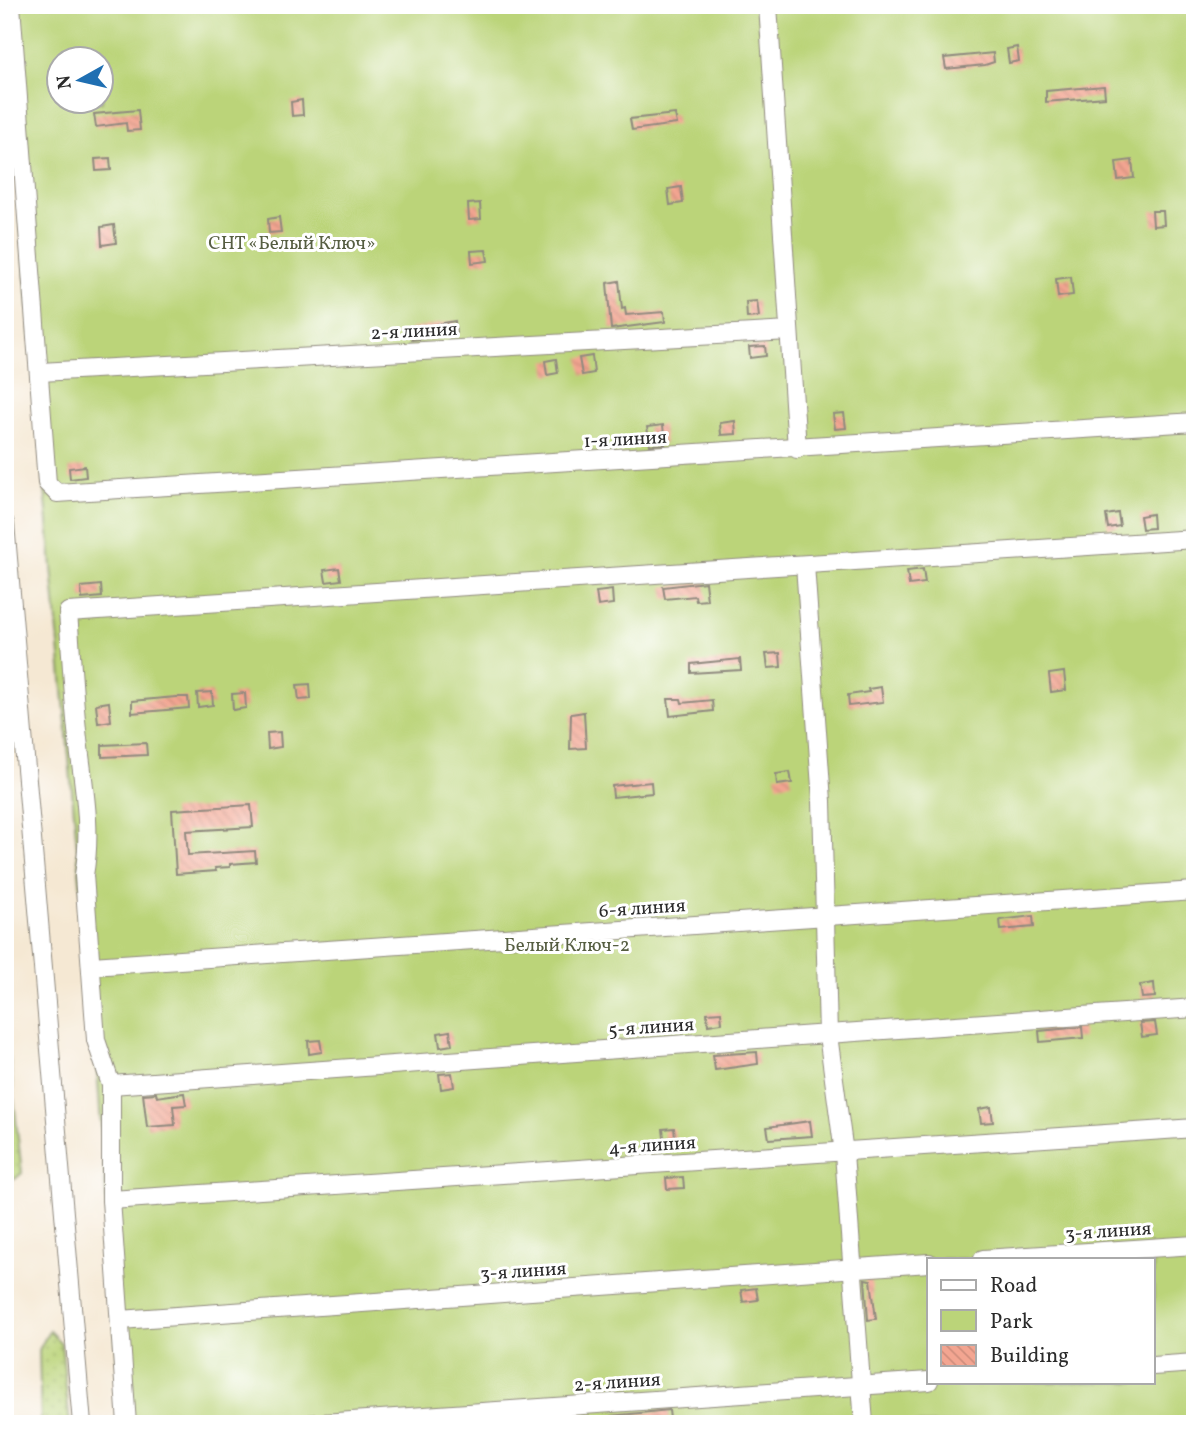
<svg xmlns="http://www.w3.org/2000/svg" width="1200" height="1429" viewBox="0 0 1200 1429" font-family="Vollkorn,serif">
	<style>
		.grass { fill: url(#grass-dots); stroke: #738052; stroke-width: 2 }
		.green { fill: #bbd479; stroke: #738052; stroke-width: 2; fill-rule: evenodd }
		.building { fill: url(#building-back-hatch) }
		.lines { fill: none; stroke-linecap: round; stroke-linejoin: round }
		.minor-casing { stroke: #908a7f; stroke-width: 20 }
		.minor { stroke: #fff; stroke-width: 18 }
		.labels { text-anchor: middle; stroke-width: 6; stroke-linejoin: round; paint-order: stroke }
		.park-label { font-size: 19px; fill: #565e42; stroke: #fff }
		.street-label { font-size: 19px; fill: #2b2b2b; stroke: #fff }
	</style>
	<defs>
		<pattern id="grass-dots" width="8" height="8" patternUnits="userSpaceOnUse" patternTransform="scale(1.75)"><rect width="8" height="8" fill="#bbd479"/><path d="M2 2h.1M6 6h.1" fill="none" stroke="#a1b669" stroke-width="1.8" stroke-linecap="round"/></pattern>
		<pattern id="building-back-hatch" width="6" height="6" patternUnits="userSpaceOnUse" patternTransform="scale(1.75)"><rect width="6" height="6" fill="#f3a591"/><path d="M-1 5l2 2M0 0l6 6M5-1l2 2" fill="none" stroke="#d08e7d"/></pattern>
	</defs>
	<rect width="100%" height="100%" fill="#fff"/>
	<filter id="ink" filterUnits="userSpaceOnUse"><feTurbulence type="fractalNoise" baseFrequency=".0143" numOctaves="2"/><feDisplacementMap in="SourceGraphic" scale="14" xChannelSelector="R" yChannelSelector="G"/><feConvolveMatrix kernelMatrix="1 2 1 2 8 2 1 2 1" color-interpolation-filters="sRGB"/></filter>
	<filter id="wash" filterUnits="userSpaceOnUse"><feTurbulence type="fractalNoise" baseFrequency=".00686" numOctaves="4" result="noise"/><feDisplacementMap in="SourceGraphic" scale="28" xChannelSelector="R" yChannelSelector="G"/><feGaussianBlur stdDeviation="1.57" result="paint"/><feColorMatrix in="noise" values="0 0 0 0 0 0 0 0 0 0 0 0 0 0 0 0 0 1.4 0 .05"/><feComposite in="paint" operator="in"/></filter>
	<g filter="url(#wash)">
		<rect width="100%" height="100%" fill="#f5e8d3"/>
		<g class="grass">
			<polygon points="5,1021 22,1173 15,1179 5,1179"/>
			<polygon points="49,1331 61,1343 70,1424 41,1424 39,1350"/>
		</g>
		<path class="green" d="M5,5H1195V1424H122L98,1082L5,41ZM60,60H102V102H60ZM929,1259H1153V1382H929Z"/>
		<g id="blocks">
			<g class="building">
				<polygon points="1017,47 1019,61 1009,63 1007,49"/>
				<polygon points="993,53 994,62 985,65 946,69 944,58"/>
				<polygon points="1104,86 1105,97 1046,102 1046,91"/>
				<polygon points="302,100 303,115 292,116 291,102"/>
				<polygon points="138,110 140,130 127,131 126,123 96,127 94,114"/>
				<polygon points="675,114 677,124 632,130 630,119"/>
				<polygon points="110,158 111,170 96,171 95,159"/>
				<polygon points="1132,160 1134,178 1118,180 1116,162"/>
				<polygon points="681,187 683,203 670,205 668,189"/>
				<polygon points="480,203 481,219 469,220 468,204"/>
				<polygon points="1152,211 1163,211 1164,225 1153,226"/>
				<polygon points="279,217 281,232 269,233 268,219"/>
				<polygon points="114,225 116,243 102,245 101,227"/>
				<polygon points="486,250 488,261 472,263 471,251"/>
				<polygon points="1071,277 1073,295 1058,297 1056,279"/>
				<polygon points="619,281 622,309 625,308 626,315 664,312 665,322 611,329 607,283"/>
				<polygon points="757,301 759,317 747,318 746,302"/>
				<polygon points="455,321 456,335 412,340 410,329"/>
				<polygon points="765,346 766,356 750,358 749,347"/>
				<polygon points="592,356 594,373 582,375 579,358"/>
				<polygon points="556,359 558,373 547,375 545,361"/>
				<polygon points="844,413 846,428 835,429 833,414"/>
				<polygon points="735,421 736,434 721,435 720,423"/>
				<polygon points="663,425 665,444 650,445 647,427"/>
				<polygon points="85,466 86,477 70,479 69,468"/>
				<polygon points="1118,513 1120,526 1108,528 1106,515"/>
				<polygon points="1152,514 1153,528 1142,529 1140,516"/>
				<polygon points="339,568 341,580 326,582 324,570"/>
				<polygon points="923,569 925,583 909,585 907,571"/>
				<polygon points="705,582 707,600 696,601 695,596 665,599 663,587"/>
				<polygon points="101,585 102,597 82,599 81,587"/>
				<polygon points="612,590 613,604 598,606 596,592"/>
				<polygon points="780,653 781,667 768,668 766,654"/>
				<polygon points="740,659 741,670 691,673 691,664"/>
				<polygon points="1064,672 1066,690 1051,692 1049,674"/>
				<polygon points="310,684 311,699 299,700 297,685"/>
				<polygon points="881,687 883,702 849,706 848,695 869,692 868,689"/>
				<polygon points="212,692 213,705 198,707 197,693"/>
				<polygon points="245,693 246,708 233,710 232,694"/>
				<polygon points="176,697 188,697 189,708 132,713 132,701"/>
				<polygon points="668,699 681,699 682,703 712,700 713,711 670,716"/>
				<polygon points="109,702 111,721 98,723 96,704"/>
				<polygon points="584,712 586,748 570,749 571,714"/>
				<polygon points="280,732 281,747 268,749 267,733"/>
				<polygon points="146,743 147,755 102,757 102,745"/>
				<polygon points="790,772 792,783 777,785 776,774"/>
				<polygon points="651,782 652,793 613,797 612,786"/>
				<polygon points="251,805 253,827 186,831 188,855 255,851 256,862 230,864 230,867 215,868 216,871 176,874 172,810"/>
				<polygon points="1033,916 1034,927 1001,930 1000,920"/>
				<polygon points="1154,983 1155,997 1142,998 1140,985"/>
				<polygon points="721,1012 722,1023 708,1025 707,1013"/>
				<polygon points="1155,1022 1157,1035 1142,1037 1140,1023"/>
				<polygon points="1082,1027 1083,1038 1040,1042 1039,1031"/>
				<polygon points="450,1031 452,1045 440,1047 438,1033"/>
				<polygon points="320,1040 322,1052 309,1054 308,1041"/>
				<polygon points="757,1052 758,1064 715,1070 713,1055"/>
				<polygon points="452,1073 454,1087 441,1089 439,1074"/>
				<polygon points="156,1093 157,1097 184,1093 186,1105 173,1106 175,1125 147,1127 143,1094"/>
				<polygon points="991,1107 993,1122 981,1123 979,1109"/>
				<polygon points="810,1121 812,1136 769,1139 767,1127"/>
				<polygon points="674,1128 676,1145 665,1146 663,1129"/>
				<polygon points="683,1177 684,1188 667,1189 666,1178"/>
				<polygon points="865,1279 871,1280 876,1319 868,1320"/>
				<polygon points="756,1288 758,1300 743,1302 741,1290"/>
				<polygon points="669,1410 670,1419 611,1424 611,1416"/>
			</g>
		</g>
	</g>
	<g filter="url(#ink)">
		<use href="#blocks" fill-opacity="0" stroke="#908a7f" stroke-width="2"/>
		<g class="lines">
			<g class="minor-casing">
				<g id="minor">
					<polyline points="11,5 47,483 57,493 1195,422"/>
					<polyline points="768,5 797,449"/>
					<polyline points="40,372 789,331"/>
					<polyline points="5,523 82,1424"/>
					<polyline points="805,565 822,801 828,1035 844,1153 864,1424"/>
					<polyline points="92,966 1195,891"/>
					<polyline points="111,1085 1195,1008"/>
					<polyline points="111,1200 1195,1128"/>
					<polyline points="983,1259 1195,1245"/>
					<polyline points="120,1320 929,1263"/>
					<polyline points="1153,1366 1195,1363"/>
					<path d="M127,1424L111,1200V1085L96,1040L84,875C93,826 82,779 77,730C73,691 71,651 68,612L1195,539"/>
					<polyline points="308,1424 929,1381"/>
				</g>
			</g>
			<use href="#minor" class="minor"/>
		</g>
	</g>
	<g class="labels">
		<g class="park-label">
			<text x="292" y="249">СНТ «Белый Ключ»</text>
			<text x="567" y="951">Белый Ключ-2</text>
		</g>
		<g class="street-label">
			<text transform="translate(414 330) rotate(-3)" y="7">2-я линия</text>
			<text transform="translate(625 438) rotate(-3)" y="7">1-я линия</text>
			<text transform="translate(642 907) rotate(-4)" y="7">6-я линия</text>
			<text transform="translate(651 1026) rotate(-4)" y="7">5-я линия</text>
			<text transform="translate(652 1144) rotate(-4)" y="7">4-я линия</text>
			<text transform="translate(1108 1230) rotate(-4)" y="7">3-я линия</text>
			<text transform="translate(523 1270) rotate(-4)" y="7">3-я линия</text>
			<text transform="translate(617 1381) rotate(-4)" y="7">2-я линия</text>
		</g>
	</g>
	<rect width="1200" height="1429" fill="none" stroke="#fff" stroke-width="28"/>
	<rect x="927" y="1258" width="228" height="126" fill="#ffffff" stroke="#aaaaaa" stroke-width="2"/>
	<rect x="941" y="1280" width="35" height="10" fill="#ffffff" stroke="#aaaaaa" stroke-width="2"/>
	<text x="990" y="1292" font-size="21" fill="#2b2b2b">Road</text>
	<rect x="941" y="1310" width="35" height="21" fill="#bbd479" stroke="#aaaaaa" stroke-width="2"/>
	<text x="990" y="1328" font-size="21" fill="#2b2b2b">Park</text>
	<rect x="941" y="1345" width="35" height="21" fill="url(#building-back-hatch)" stroke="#aaaaaa" stroke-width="2"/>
	<text x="990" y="1362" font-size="21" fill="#2b2b2b">Building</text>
	<g transform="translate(80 80) rotate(262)"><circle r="33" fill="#ffffff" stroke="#aaaaaa" stroke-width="2"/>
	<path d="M0-5L12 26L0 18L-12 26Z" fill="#1f6fb2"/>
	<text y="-10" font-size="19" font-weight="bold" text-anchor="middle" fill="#2b2b2b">N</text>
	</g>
</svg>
